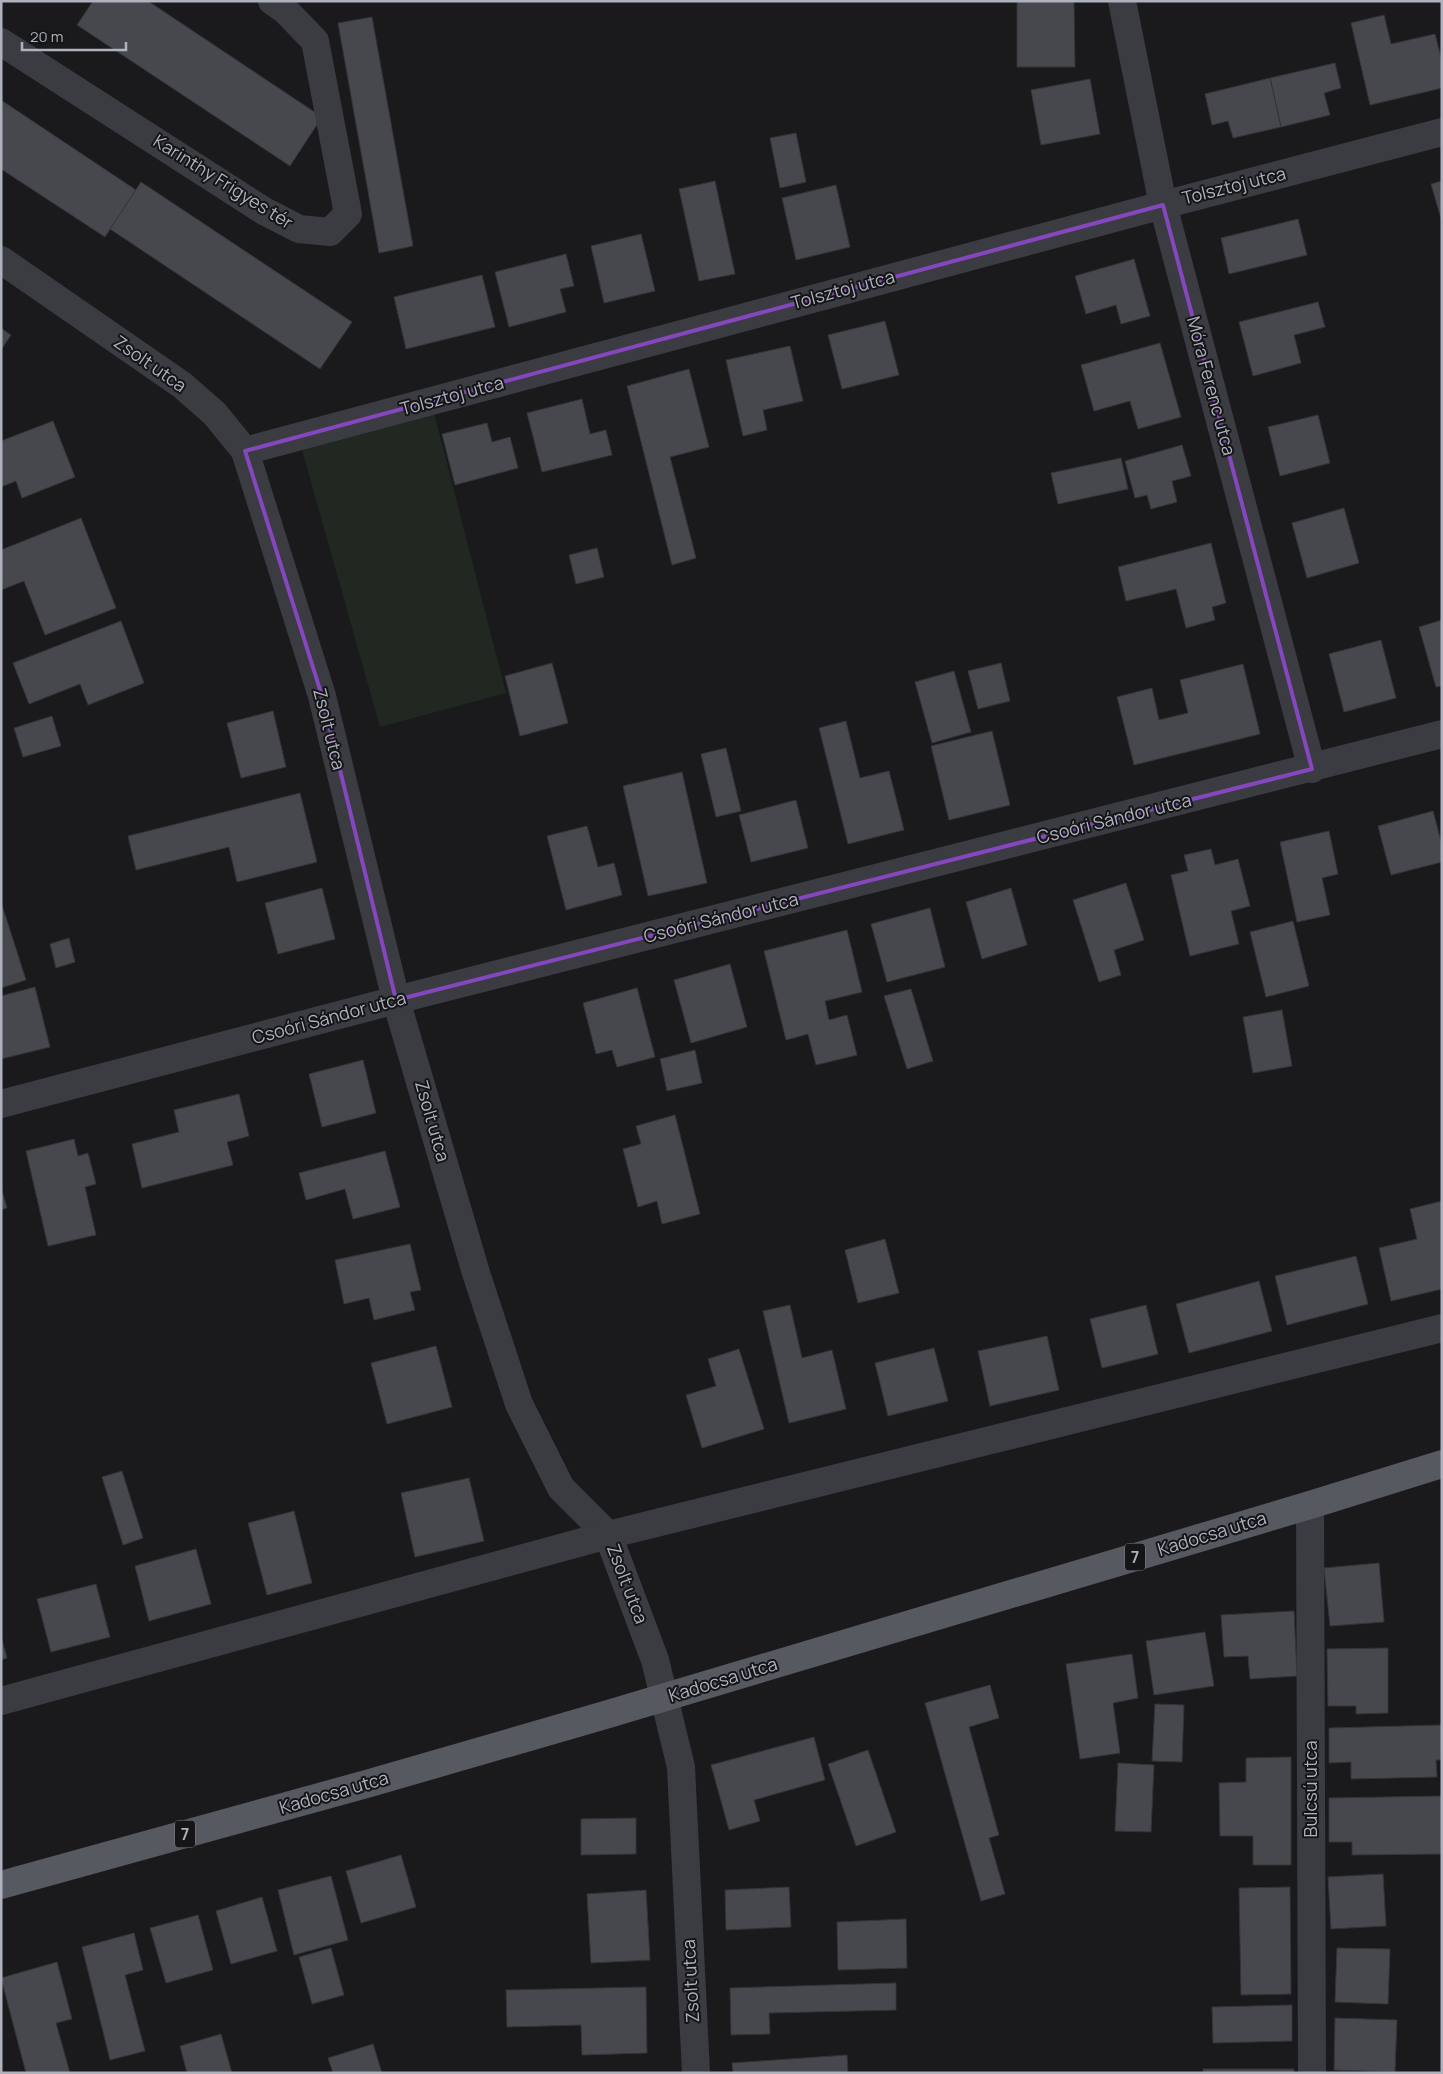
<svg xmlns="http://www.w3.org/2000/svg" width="1443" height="2074" viewBox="0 0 1443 2074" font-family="Manrope,sans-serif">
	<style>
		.green { fill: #202821 }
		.building { fill: #47484d; stroke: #343439 }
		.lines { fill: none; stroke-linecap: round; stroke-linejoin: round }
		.minor { stroke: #3b3c42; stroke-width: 28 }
		.major { stroke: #575961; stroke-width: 28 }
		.marked { fill: none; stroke: #8547be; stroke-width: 4; stroke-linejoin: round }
		.labels { text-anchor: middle; stroke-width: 4; stroke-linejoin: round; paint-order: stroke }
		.shield { fill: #151518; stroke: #7f838b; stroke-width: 1 }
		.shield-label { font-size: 16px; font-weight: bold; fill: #adb2bc }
		.street-label { font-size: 18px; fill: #adb2bc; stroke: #151518 }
	</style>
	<rect width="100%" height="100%" fill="#1a1a1d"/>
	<polygon class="green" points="434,413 506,693 380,727 302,450"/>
	<g class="building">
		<polygon points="93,1 148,1 322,117 290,166 77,25"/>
		<polygon points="1017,1 1074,1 1075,67 1017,67"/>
		<polygon points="1384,15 1391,44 1435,34 1442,61 1442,88 1370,105 1351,23"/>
		<polygon points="372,17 413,246 379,253 338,23"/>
		<polygon points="1335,63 1341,88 1324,93 1330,115 1281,127 1270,78"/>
		<polygon points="1270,78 1281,127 1233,138 1228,121 1212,125 1205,94"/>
		<polygon points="1090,79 1100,134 1041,145 1031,90"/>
		<polygon points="1,100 136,190 105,237 1,169"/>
		<polygon points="796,133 806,182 780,188 770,138"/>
		<polygon points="715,181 735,274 699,281 679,189"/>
		<polygon points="1442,181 1442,222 1431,184"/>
		<polygon points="141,182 352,322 320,369 110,229"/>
		<polygon points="836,185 850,247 796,260 782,198"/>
		<polygon points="1298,219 1307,255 1229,274 1221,238"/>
		<polygon points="641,234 655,291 604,303 591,246"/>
		<polygon points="566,254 574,286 560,289 566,312 509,327 495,272"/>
		<polygon points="1134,259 1150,316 1121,324 1116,305 1086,314 1075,276"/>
		<polygon points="482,275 495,327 406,349 394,297"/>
		<polygon points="1318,302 1325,327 1294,335 1301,363 1253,376 1239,322"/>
		<polygon points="885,321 899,375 842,389 828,335"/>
		<polygon points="1,328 11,335 1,350"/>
		<polygon points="1160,343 1181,417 1138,429 1130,401 1094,411 1081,365"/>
		<polygon points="790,346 803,401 763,410 767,430 743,436 726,360"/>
		<polygon points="689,369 709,447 670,457 696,558 672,565 627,386"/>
		<polygon points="582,399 590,434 606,430 612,455 542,472 527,413"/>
		<polygon points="1318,415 1330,463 1280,476 1268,427"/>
		<polygon points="53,421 75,477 22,498 16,481 1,487 1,441"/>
		<polygon points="487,423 492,442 510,437 518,468 455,485 442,434"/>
		<polygon points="1182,445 1191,476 1172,481 1177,502 1151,509 1147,495 1135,498 1125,461"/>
		<polygon points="1121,458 1128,489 1058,504 1051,473"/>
		<polygon points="1344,508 1359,563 1307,578 1292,523"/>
		<polygon points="81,518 116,608 45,635 24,581 1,590 1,550"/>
		<polygon points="1211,543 1226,603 1212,607 1215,620 1186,628 1176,589 1126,601 1118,567"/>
		<polygon points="597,548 604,577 576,584 569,555"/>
		<polygon points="1442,620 1442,686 1436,687 1419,627"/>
		<polygon points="121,621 144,683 88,705 80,684 29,704 13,663"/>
		<polygon points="1381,640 1396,698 1344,712 1329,654"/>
		<polygon points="552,663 568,723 520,736 505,676"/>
		<polygon points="1001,663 1010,701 978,709 968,671"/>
		<polygon points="1243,664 1260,734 1134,765 1117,697 1152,688 1159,720 1188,713 1180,680"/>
		<polygon points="954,671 971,732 932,743 915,682"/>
		<polygon points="273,711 286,767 241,778 227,723"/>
		<polygon points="52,716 61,746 23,757 14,728"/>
		<polygon points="846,721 860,778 889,771 904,830 848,844 819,728"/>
		<polygon points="992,731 1010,805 949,820 931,746"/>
		<polygon points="726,748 741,811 716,817 701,754"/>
		<polygon points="682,772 707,883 648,896 623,786"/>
		<polygon points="300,793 317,862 237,882 229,847 136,870 128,836"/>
		<polygon points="796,800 808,848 751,862 739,815"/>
		<polygon points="1433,811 1442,845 1442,862 1391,875 1378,826"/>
		<polygon points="587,826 598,867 614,863 622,895 566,910 547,836"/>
		<polygon points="1329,831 1338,874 1322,878 1330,915 1297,922 1280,842"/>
		<polygon points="1211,849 1215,865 1238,859 1250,906 1231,911 1239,944 1190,956 1171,875 1188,871 1184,855"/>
		<polygon points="1126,883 1144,940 1114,950 1121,975 1099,982 1073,900"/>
		<polygon points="322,888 335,939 278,954 265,903"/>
		<polygon points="1011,888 1027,945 982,959 966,902"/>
		<polygon points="1,902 26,980 1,988"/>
		<polygon points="930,908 945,967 887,982 871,924"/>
		<polygon points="1293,921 1309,986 1266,997 1250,932"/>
		<polygon points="847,930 862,992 825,1001 829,1020 847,1015 857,1055 816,1065 808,1034 786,1040 764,951"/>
		<polygon points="69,938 75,962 56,968 50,944"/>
		<polygon points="730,964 747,1027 691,1043 674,980"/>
		<polygon points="35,987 50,1047 1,1059 1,996"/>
		<polygon points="637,988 655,1057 617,1067 612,1050 596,1054 583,1003"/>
		<polygon points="911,989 933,1061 907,1069 884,996"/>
		<polygon points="1282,1010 1292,1066 1253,1073 1243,1017"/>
		<polygon points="695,1050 702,1083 667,1091 660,1059"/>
		<polygon points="363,1060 376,1113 322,1127 309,1074"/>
		<polygon points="239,1094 249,1136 227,1142 233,1165 142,1188 132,1144 179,1132 174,1110"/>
		<polygon points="675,1115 700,1214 662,1224 657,1201 638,1207 623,1149 641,1144 636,1126"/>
		<polygon points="74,1139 78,1156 88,1153 96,1184 85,1187 96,1235 48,1246 26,1151"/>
		<polygon points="385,1151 400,1207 353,1219 345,1189 306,1200 299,1173"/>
		<polygon points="1,1187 7,1208 1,1210"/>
		<polygon points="1442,1201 1442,1289 1391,1301 1379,1248 1417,1239 1410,1209"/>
		<polygon points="885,1239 899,1293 858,1303 845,1250"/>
		<polygon points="410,1244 421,1290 410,1292 415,1310 374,1320 369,1298 344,1304 335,1260"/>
		<polygon points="1356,1256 1368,1304 1287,1325 1275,1276"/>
		<polygon points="1259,1281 1272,1331 1189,1353 1176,1304"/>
		<polygon points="790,1305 802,1358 832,1350 846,1409 789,1423 763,1311"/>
		<polygon points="1146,1305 1158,1354 1102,1368 1090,1319"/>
		<polygon points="1047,1336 1059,1390 990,1406 978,1351"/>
		<polygon points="436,1346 452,1407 387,1424 371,1363"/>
		<polygon points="934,1348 948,1401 888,1416 875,1363"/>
		<polygon points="739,1349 764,1429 702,1448 686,1395 716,1386 708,1359"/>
		<polygon points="122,1471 143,1538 123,1545 102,1477"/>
		<polygon points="469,1478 484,1541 415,1557 401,1493"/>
		<polygon points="294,1511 312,1583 267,1595 248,1523"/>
		<polygon points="196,1549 211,1604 149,1621 135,1566"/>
		<polygon points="1379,1563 1384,1622 1330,1626 1324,1568"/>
		<polygon points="96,1584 110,1637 51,1652 37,1599"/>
		<polygon points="1294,1611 1297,1676 1250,1679 1248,1656 1224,1657 1221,1615"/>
		<polygon points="1205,1632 1214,1686 1154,1695 1146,1641"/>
		<polygon points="1,1636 7,1658 1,1660"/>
		<polygon points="1388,1648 1388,1713 1356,1714 1356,1706 1328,1706 1327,1649"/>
		<polygon points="1132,1654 1138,1698 1113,1703 1120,1753 1080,1759 1066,1664"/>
		<polygon points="990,1685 999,1718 969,1727 999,1835 989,1838 1005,1894 981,1901 925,1703"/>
		<polygon points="1155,1704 1184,1705 1182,1762 1152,1761"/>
		<polygon points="1442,1725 1442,1760 1436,1760 1437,1777 1351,1779 1351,1762 1329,1763 1329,1728"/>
		<polygon points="814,1737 825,1780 754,1800 760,1821 729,1830 711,1765"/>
		<polygon points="868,1750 896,1832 856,1846 828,1764"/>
		<polygon points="1291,1757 1291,1865 1253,1865 1253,1836 1220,1836 1219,1783 1246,1782 1246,1758"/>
		<polygon points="1118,1763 1154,1765 1151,1832 1115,1831"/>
		<polygon points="1442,1796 1442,1854 1352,1855 1352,1842 1329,1842 1329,1798"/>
		<polygon points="636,1818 636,1854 581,1855 581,1819"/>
		<polygon points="401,1855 416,1907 361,1923 346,1871"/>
		<polygon points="1383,1874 1386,1926 1331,1929 1328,1877"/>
		<polygon points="331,1876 348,1940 294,1955 278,1890"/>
		<polygon points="789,1887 791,1927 726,1930 725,1890"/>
		<polygon points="1290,1887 1291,1994 1241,1995 1239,1888"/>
		<polygon points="646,1890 650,1960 591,1963 587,1894"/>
		<polygon points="262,1897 277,1951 231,1964 216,1911"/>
		<polygon points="198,1915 213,1970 166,1983 150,1928"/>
		<polygon points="906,1919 907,1968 838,1970 837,1922"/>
		<polygon points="134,1933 143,1970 125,1975 145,2051 110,2060 82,1947"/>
		<polygon points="331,1948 344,1995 312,2004 299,1957"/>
		<polygon points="1337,1948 1390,1949 1388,2004 1335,2002"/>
		<polygon points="57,1962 72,2019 56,2023 70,2073 26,2073 1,1978"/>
		<polygon points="896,1983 896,2010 769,2013 770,2034 731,2035 730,1988"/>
		<polygon points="646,1987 647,2053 582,2055 581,2025 507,2027 506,1990"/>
		<polygon points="1292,2005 1292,2041 1213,2043 1212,2007"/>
		<polygon points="1335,2018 1397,2020 1395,2072 1334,2070"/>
		<polygon points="221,2034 232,2073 187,2073 180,2046"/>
		<polygon points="373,2044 382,2073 333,2073 328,2058"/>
		<polygon points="847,2055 848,2073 733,2073 732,2063"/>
		<rect x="1203" y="2069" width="91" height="4"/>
	</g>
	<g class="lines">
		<g class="minor">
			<polyline points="1122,1 1163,205 1312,769"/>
			<polyline points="1,42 264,211 299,229 330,232 348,214 315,41 285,10 272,1"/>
			<polyline points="1,260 182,385 215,414 245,451 322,696 396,1000 476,1273 519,1404 561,1488 608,1535 655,1660 681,1767 696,2073"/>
			<polyline points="245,451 1163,205 1442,132"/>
			<polyline points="1,1104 396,1000 1442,734"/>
			<polyline points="1310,1505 1312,2073"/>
			<polyline points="1,1701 608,1535 1442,1328"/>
		</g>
		<polyline class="major" points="1,1885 370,1783 605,1715 1310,1505 1442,1464"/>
	</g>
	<path class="marked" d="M1163,205L1312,769L396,1000L322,696L245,451Z"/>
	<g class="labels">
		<g class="shield">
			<rect x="1125" y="1543.5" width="20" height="27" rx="4"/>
			<rect x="175" y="1820.5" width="20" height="27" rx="4"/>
		</g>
		<g class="shield-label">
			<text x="1135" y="1563">7</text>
			<text x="185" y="1840">7</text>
		</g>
		<g class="street-label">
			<text transform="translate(223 182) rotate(32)" y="6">Karinthy Frigyes tér</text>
			<text transform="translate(1234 186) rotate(-14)" y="6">Tolsztoj utca</text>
			<text transform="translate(843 290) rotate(-15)" y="6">Tolsztoj utca</text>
			<text transform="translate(150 364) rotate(35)" y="6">Zsolt utca</text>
			<text transform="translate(1211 386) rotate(75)" y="6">Móra Ferenc utca</text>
			<text transform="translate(452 396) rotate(-15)" y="6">Tolsztoj utca</text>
			<text transform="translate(329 729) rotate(76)" y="6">Zsolt utca</text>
			<text transform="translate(1114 819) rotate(-14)" y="6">Csoóri Sándor utca</text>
			<text transform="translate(721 918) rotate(-14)" y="6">Csoóri Sándor utca</text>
			<text transform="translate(329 1018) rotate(-15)" y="6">Csoóri Sándor utca</text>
			<text transform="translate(432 1121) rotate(74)" y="6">Zsolt utca</text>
			<text transform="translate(1212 1534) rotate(-17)" y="6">Kadocsa utca</text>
			<text transform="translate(627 1584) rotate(69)" y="6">Zsolt utca</text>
			<text transform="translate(723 1680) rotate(-17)" y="6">Kadocsa utca</text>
			<text transform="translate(1311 1789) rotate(-90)" y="6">Bulcsú utca</text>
			<text transform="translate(334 1793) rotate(-16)" y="6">Kadocsa utca</text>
			<text transform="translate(691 1981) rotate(-93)" y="6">Zsolt utca</text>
		</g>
	</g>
	<rect width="1443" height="2074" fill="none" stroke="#adb2bc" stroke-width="5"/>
	<path d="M22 42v8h104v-8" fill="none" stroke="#adb2bc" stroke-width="2.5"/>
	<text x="30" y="42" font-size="15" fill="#adb2bc" stroke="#151518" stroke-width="4" paint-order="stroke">20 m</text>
</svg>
